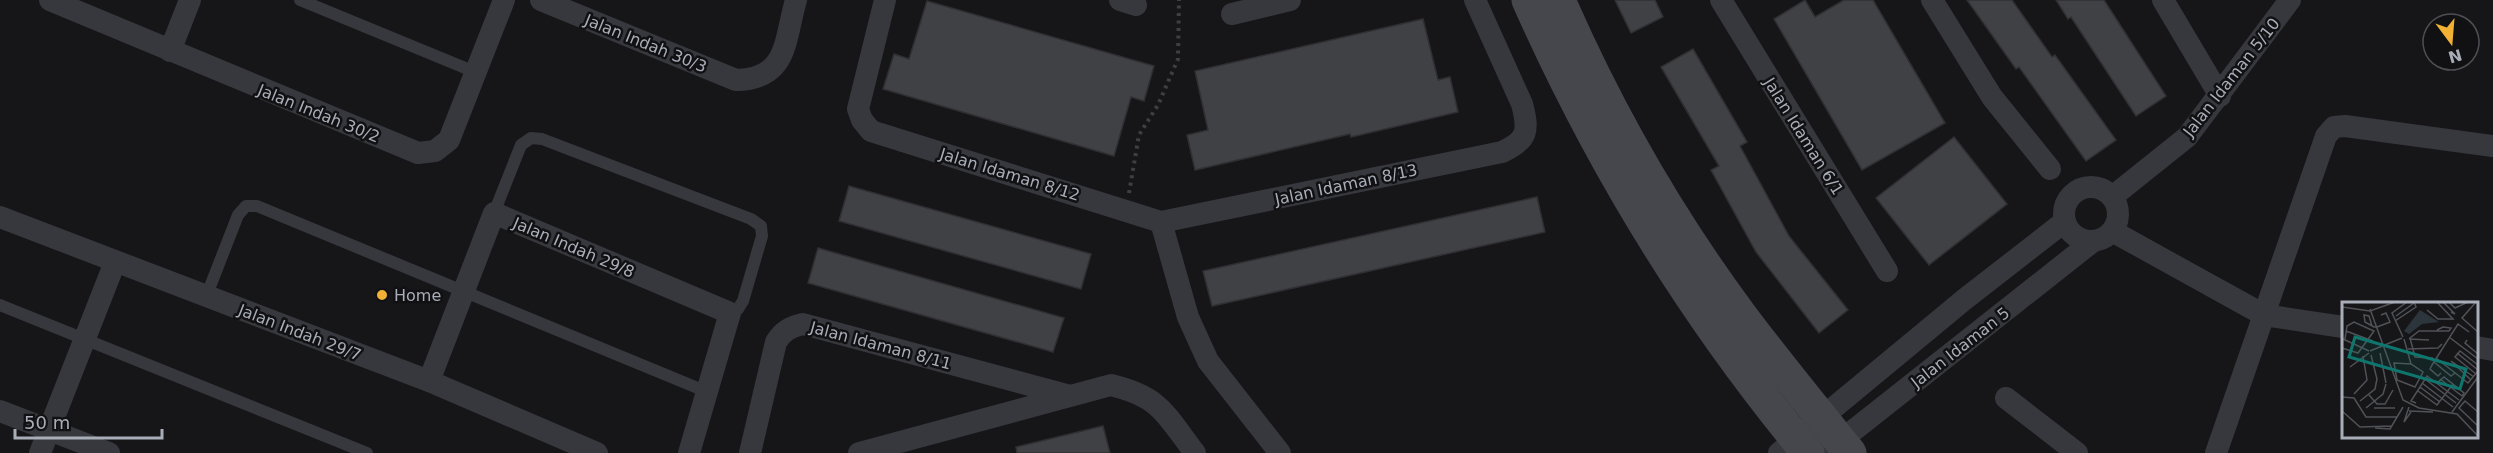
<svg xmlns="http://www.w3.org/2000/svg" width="2493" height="453" viewBox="0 0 2493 453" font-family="'DejaVu Sans',sans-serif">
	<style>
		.building { fill: #404145; stroke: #303034; stroke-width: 1.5 }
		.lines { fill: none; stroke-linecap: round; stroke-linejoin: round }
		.path { stroke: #3d3f44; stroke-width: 4; stroke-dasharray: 3 4.5; stroke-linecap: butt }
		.lane { stroke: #37383d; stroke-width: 12 }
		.street { stroke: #37383d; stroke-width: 22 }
		.secondary { stroke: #45474d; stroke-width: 33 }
		.poi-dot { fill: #f2b134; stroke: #111113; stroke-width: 2 }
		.labels { text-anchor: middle; stroke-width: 5; stroke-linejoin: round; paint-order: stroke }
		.street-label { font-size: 16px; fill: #a8adb8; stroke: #111113 }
		.poi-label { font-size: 16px; fill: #a8adb8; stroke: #111113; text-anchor: start }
		.inset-road { fill: none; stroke: #505258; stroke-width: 1.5 }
		.view { fill: #0f766e; fill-opacity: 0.15; stroke: #0f766e; stroke-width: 3 }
		.inset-edge { fill: none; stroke: #a8adb8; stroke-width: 3 }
	</style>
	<rect width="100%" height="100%" fill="#161618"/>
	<g class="building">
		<polygon points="1615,0 1655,0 1663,17 1631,33"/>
		<polygon points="1805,0 1815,17 1844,0 1873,0 1945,123 1862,170 1774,19"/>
		<polygon points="1967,0 2012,0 2052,57 2055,55 2116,140 2086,161 2019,67 2016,69"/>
		<polygon points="2056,0 2104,0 2166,96 2136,116 2071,17 2068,19"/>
		<polygon points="927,1 1154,66 1144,101 1131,97 1114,156 883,89 894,54 909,59"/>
		<polygon points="1423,19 1438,80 1450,77 1458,112 1351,137 1350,134 1195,170 1187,135 1208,130 1195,71"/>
		<polygon points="1693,49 1747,142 1740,146 1789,236 1848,310 1819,333 1756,252 1711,170 1719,166 1661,67"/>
		<polygon points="1954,137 2007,204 1929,265 1876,198"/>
		<polygon points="849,186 1091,254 1081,289 839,221"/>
		<polygon points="1537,197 1545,232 1212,306 1203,271"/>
		<polygon points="818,248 1064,318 1053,352 808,283"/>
		<polygon points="1103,426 1110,453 1017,453 1016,447"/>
	</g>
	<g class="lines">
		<polyline class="path" points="1129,193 1139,135 1158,105 1178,59 1179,0"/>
		<g class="lane">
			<polyline points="300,0 475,72"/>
			<polyline points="494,213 521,145 531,138 542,139 751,219 761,226 762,236 743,301 738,309 730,313"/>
			<polyline points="206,297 238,215 246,206 257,206 705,391"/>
			<polyline points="0,305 367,453"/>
		</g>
		<g class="street">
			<polyline points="50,0 418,153 435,151 449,140 504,0"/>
			<path d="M541,0L736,80C788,79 784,42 796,0"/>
			<path d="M885,0L858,109L862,120L871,131L1161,222L1502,152C1528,140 1529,131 1522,104L1475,0"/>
			<polyline points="1120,0 1136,5"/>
			<polyline points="1721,0 1887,271"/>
			<polyline points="1932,0 1992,97 2050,169"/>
			<polyline points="2163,0 2220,96"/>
			<polyline points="1232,14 1290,0"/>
			<polyline points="170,51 190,0"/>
			<circle cx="2091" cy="214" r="27"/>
			<polyline points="2112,197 2187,137 2290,0"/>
			<polyline points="0,217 429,381 597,453"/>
			<polyline points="1161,222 1188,317 1208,361 1280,453"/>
			<polyline points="2112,231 2264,315 2343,327"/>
			<polyline points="2476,347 2493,350"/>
			<polyline points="429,381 494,213 730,313 689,453"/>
			<polyline points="2006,398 2077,453"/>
			<polyline points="0,411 109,453"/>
			<polyline points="40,453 115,262"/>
			<path d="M750,453L776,342C783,331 790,327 803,324L1067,395"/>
			<path d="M859,453L1111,385C1161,397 1165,414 1195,453"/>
			<polyline points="1779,453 1965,299 2064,222"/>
			<polyline points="1825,453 2092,242"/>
			<polyline points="2216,453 2326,136 2334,127 2345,126 2493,146"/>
		</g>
		<g class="secondary">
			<path d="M1528,0C1600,162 1694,316 1808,453"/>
			<path d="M1559,0C1607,110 1668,217 1740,314C1775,361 1813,407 1850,453"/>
		</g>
	</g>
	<circle class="poi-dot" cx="382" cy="295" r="6"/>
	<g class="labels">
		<g class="street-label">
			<text transform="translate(646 43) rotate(22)" y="6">Jalan Indah 30/3</text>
			<text transform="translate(2231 77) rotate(-52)" y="6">Jalan Idaman 5/10</text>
			<text transform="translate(319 113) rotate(22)" y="6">Jalan Indah 30/2</text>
			<text transform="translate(1804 136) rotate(58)" y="6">Jalan Idaman 6/1</text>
			<text transform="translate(1010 174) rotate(17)" y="6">Jalan Idaman 8/12</text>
			<text transform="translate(1346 184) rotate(-12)" y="6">Jalan Idaman 8/13</text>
			<text transform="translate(574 247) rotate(23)" y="6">Jalan Indah 29/8</text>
			<text transform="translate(300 332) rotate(21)" y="6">Jalan Indah 29/7</text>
			<text transform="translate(881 345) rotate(15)" y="6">Jalan Idaman 8/11</text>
			<text transform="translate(1960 347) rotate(-38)" y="6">Jalan Idaman 5</text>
		</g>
		<g class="poi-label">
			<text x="394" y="301">Home</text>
		</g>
	</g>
	<g transform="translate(2342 302)">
		<rect width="136" height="136" fill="#161618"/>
		<path d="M78,8L97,20L80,22L67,32L62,29Z" fill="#2c353c"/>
		<path class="inset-road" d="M101,0L113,12L109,10M107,0L113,6L126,0M134,0L120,16L136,30M0,5L28,9L53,0M28,7L61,98L77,106L115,112L136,134M85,8L96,17H111L95,0M54,14L72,1M53,19L74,5L72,0M30,24L27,14L22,13L23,20L32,25H35L48,20L44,11L39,13M95,28L101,25L109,26L107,29M4,29L31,39M61,35L50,11L65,0M107,35L136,57M1,37L27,49M62,37L69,62M67,37L87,38M125,38L123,41L136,52M0,46L16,51L32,29L12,20L5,24L3,37M66,47L96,46L100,42M28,49L60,36M38,51L44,81M115,51L136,68M91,56L73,55L68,36L77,29H107M94,56L126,81L136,69M109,59L129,78M109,59L132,75M92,60L109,74L113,71M52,61L69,62L81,70L73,85L55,78ZM90,63L116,22L127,30M90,63L88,67L96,74L99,71M8,65L27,51M134,72L113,55L118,49L136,63M83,77L114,101M98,77L120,94M80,81L111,105M95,81L102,75L122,91L120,94M78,85L98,100M76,89L95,103L111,82M12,92L25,78L21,54M27,93L35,102H43L51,88M0,95L12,96L24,115H55M18,99L33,87L35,77L29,53M74,101L69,99L85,74L117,98M67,105L62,120L69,110M24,106L41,92L44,82M32,106H53M0,109L18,125L50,124M67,109L91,110M110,110L136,75M136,110L123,99L117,106L136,124M33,126L48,127L61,105"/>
		<path class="view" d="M13,35L124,67L118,87L7,55Z"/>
		<rect width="136" height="136" class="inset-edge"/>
	</g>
	<g transform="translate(2451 42) rotate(164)"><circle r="28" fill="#111113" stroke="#4d4f55" stroke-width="1.5"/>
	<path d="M0-4.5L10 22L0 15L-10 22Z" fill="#f2b134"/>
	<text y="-9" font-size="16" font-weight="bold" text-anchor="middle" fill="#a8adb8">N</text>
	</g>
	<path d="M15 429v9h147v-9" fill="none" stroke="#a8adb8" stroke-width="3"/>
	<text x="24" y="429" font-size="18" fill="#a8adb8" stroke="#111113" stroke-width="4.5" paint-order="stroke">50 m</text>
</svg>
